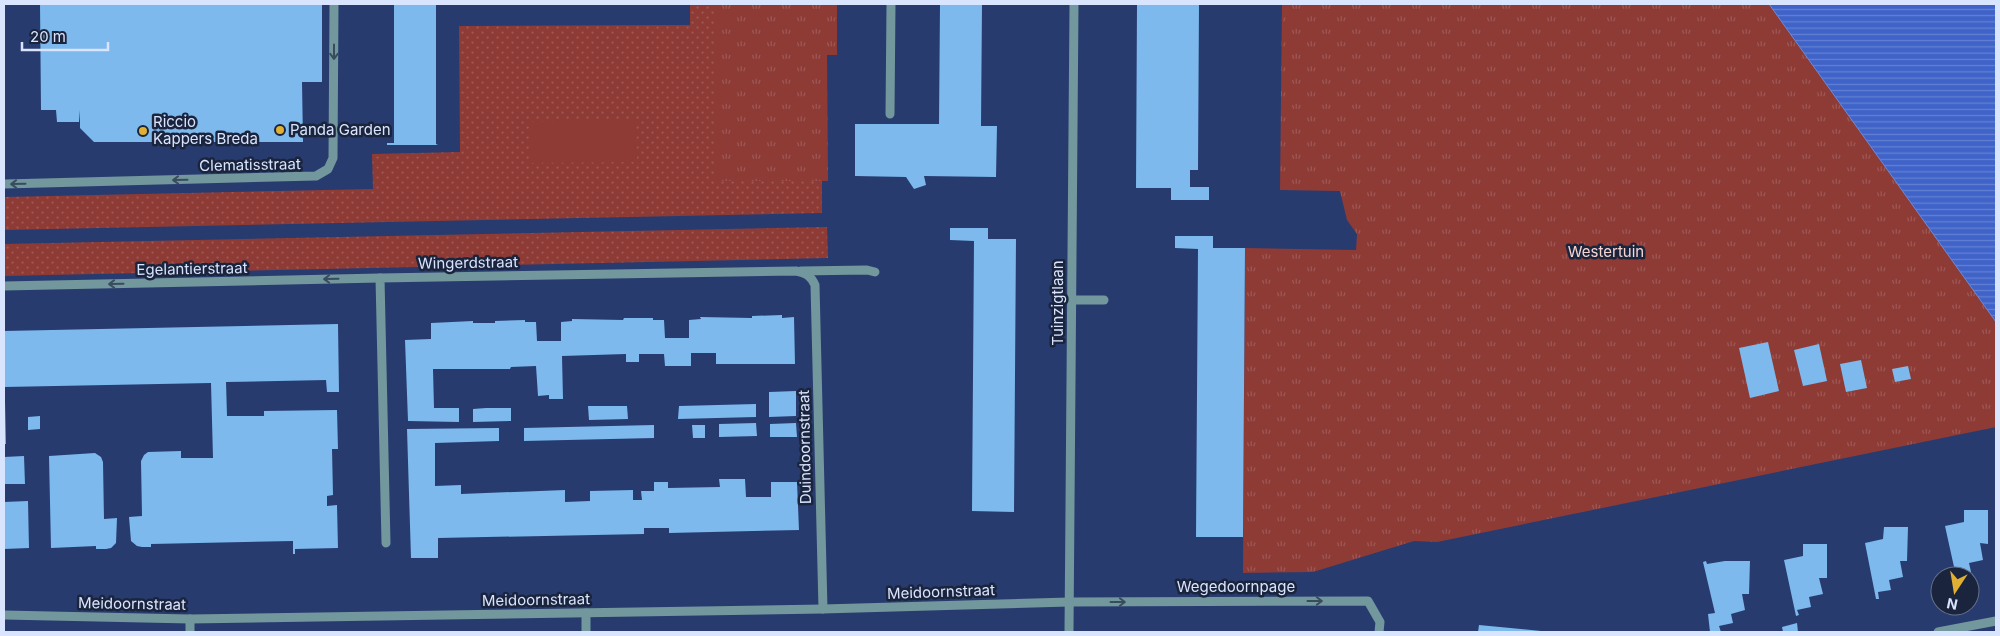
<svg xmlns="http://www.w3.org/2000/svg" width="2000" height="636" viewBox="0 0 2000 636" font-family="Inter,sans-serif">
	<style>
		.grass { fill: url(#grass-dots) }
		.park { fill: url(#park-tufts) }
		.pitch { fill: #8e3b36 }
		.water { fill: url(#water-rules); stroke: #6d8ad8 }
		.building { fill: #7db9ed }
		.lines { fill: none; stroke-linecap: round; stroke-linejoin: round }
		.minor { stroke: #72979c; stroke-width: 9 }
		.oneway { stroke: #394c5e }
		.poi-dot { fill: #e0b034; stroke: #1a243c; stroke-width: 2 }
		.labels { text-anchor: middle; stroke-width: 5; stroke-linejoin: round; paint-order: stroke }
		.poi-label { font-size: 15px; fill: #d9e4fe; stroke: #1a243c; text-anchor: start }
		.street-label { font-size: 15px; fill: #d9e4fe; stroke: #1a243c }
		.park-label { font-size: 15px; fill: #f7d5d1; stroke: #1a243c }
	</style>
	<defs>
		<pattern id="grass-dots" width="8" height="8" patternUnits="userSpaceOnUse" patternTransform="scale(1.25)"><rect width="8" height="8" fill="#8e3b36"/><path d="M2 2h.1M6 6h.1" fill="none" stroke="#9d5754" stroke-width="1.8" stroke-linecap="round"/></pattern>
		<pattern id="park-tufts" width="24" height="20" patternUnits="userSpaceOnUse" patternTransform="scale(1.25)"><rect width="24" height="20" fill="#8e3b36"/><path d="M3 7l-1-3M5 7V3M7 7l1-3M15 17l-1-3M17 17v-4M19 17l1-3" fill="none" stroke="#9d5754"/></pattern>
		<pattern id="water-rules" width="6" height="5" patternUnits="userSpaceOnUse" patternTransform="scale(1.25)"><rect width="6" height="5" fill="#3f63c8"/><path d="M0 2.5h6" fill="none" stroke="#6381d3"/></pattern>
	</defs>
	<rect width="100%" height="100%" fill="#273b6f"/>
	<g class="grass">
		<polygon points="690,4 716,4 716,181 822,181 822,213 4,230 4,197 373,189 372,154 460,152 459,26 690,25"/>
		<polygon points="827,227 828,258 4,276 4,244"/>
	</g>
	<g class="park">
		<polygon points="716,4 837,4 837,55 827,55 828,181 716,181"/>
		<polygon points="1282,4 1996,4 1996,427 1437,542 1414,541 1313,572 1243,573 1245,248 1356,250 1357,234 1347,220 1340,191 1280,190"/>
	</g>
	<polygon class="pitch" points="636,120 637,162 530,163 529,122"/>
	<polygon class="water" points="1769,4 1996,4 1996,322"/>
	<g class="building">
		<polygon points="40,4 322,4 322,82 302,82 303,142 94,142 80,128 80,110 79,122 57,122 56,110 41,110"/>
		<polygon points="394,4 436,4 436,144 438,145 387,145 387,143 394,143"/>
		<polygon points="940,4 982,4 981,126 997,126 996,177 924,176 926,185 914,189 906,177 855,176 855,124 939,124"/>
		<polygon points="1137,4 1199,4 1198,170 1190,170 1190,187 1209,187 1209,200 1171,200 1171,188 1136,188"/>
		<polygon points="950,228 988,228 988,239 1016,239 1014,512 972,511 974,241 950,240"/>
		<polygon points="1175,236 1213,236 1213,248 1245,248 1243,537 1196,537 1198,249 1175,248"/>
		<polygon points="782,315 782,318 794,317 795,364 716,364 716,353 691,353 691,366 665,366 664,354 639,354 639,362 626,362 626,354 562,356 563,399 549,399 549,395 538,396 536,366 511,367 510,369 433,369 434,408 459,408 459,422 408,421 405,340 431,339 431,323 473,321 473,323 495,323 495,321 525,320 525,322 536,322 537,341 561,341 561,322 572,321 572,319 623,320 624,318 653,318 653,320 664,320 665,338 689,338 689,320 701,319 700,317 752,318 752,316"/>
		<polygon points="338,324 339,392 327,392 326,380 226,382 227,416 264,416 264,411 337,410 338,449 332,449 333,495 327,496 327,506 337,505 338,548 295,549 295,554 293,554 293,541 151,544 151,547 142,547 137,546 131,541 129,517 142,516 141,461 144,455 148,452 181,451 181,458 213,458 211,383 4,387 4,331"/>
		<polygon points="1768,342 1779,391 1750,398 1739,348"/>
		<polygon points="1819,344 1827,381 1803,386 1794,350"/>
		<polygon points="1861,360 1867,388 1846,392 1840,364"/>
		<polygon points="1908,366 1911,379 1895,382 1892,369"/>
		<polygon points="796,391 796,416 769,417 769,392"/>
		<polygon points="4,402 5,402 6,444 4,444"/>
		<polygon points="756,404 756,417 678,419 679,406"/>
		<polygon points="588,406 627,406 628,419 589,420"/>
		<polygon points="486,408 511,408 511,421 473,422 473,409"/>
		<polygon points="40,416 40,429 28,430 28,417"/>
		<polygon points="756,423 757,436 719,437 719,424"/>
		<polygon points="796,423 797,437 770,437 770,424"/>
		<polygon points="654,425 654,438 524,441 524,428"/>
		<polygon points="692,425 705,425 705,438 693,438"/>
		<polygon points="499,428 499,441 435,443 435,486 461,485 461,494 565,490 565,502 590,501 590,491 633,490 633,500 642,500 641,491 654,491 654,482 668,482 668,488 720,487 719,479 745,479 746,497 771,497 771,482 797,482 799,530 669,533 669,528 644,528 644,534 438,538 438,558 411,558 407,429"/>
		<polygon points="95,453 101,457 103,462 104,519 117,518 116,543 111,548 106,549 96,549 96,546 51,548 49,456"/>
		<polygon points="24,456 25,484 4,484 4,457"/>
		<polygon points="28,501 29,548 4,549 4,502"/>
		<polygon points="1964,510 1988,510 1988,544 1980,543 1983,560 1969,563 1971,572 1956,576 1945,526 1964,522"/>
		<polygon points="1884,527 1908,527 1907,561 1900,561 1903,577 1889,580 1891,590 1878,592 1879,599 1876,599 1865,543 1883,539"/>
		<polygon points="1803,544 1827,544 1827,578 1819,578 1823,594 1809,597 1811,607 1797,610 1799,615 1796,616 1784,560 1803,556"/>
		<polygon points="1706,561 1707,564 1725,561 1750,561 1749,594 1742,594 1745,610 1731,614 1733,623 1719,626 1721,632 1710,632 1708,614 1715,613 1703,562"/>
		<polygon points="1797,623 1798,632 1783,632 1782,627"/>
		<polygon points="1479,625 1541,631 1541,632 1478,632"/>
	</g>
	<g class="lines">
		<g class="minor">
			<polyline points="890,114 891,4"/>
			<polyline points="4,184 316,176 328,169 333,158 334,4"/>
			<polyline points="801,271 867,270 875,272"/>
			<polyline points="4,286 380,278"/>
			<polyline points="1072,300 1104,300"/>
			<path d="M386,543L380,278L796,271C806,273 811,276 815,285L823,609"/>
			<polyline points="586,613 586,632"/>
			<polyline points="4,615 190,619 823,609 1069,602 1368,601 1380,622 1379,632"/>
			<polyline points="190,632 190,619"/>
			<polyline points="1069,632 1074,4"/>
			<polyline points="1938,632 1996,621"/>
		</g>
	</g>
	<defs><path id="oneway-shaft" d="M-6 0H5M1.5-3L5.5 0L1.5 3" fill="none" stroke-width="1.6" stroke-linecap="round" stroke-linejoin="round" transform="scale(1.25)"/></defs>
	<g class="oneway">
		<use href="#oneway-shaft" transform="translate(334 52) rotate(90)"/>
		<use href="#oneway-shaft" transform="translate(180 180) rotate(179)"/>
		<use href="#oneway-shaft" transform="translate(18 184) rotate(179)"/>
		<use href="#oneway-shaft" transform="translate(331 279) rotate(179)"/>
		<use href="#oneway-shaft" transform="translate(116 284) rotate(179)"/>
		<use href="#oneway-shaft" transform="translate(1315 601)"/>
		<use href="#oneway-shaft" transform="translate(1118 602)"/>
	</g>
	<g class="poi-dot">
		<circle cx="280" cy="130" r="5"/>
		<circle cx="143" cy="131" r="5"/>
	</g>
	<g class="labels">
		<g class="poi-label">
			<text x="153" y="127">Riccio<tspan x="153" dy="17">Kappers Breda</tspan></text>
			<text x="290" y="135">Panda Garden</text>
		</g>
		<g class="street-label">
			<text transform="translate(250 165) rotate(-1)" y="5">Clematisstraat</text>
			<text transform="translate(468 263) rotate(-1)" y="5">Wingerdstraat</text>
			<text transform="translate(192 269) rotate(-1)" y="5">Egelantierstraat</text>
			<text transform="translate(1058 303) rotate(-90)" y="5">Tuinzigtlaan</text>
			<text transform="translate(805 447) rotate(-91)" y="5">Duindoornstraat</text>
			<text x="1236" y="592">Wegedoornpage</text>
			<text transform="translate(941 592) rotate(-2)" y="5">Meidoornstraat</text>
			<text transform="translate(536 600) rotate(-1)" y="5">Meidoornstraat</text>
			<text transform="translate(132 604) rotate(1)" y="5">Meidoornstraat</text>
		</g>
		<g class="park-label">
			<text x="1606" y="257">Westertuin</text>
		</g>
	</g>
	<rect width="2000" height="636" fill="none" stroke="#d9e4fe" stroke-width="10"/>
	<g transform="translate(1955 591) rotate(192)"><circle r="24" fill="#1a243c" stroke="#66718a"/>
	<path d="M0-4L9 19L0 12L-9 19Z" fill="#e0b034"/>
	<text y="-8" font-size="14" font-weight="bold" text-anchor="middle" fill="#d9e4fe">N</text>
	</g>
	<path d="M22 42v8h86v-8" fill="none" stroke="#d9e4fe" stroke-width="2.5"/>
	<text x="30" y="42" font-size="15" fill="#d9e4fe" stroke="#1a243c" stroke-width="4" paint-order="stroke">20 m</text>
</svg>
